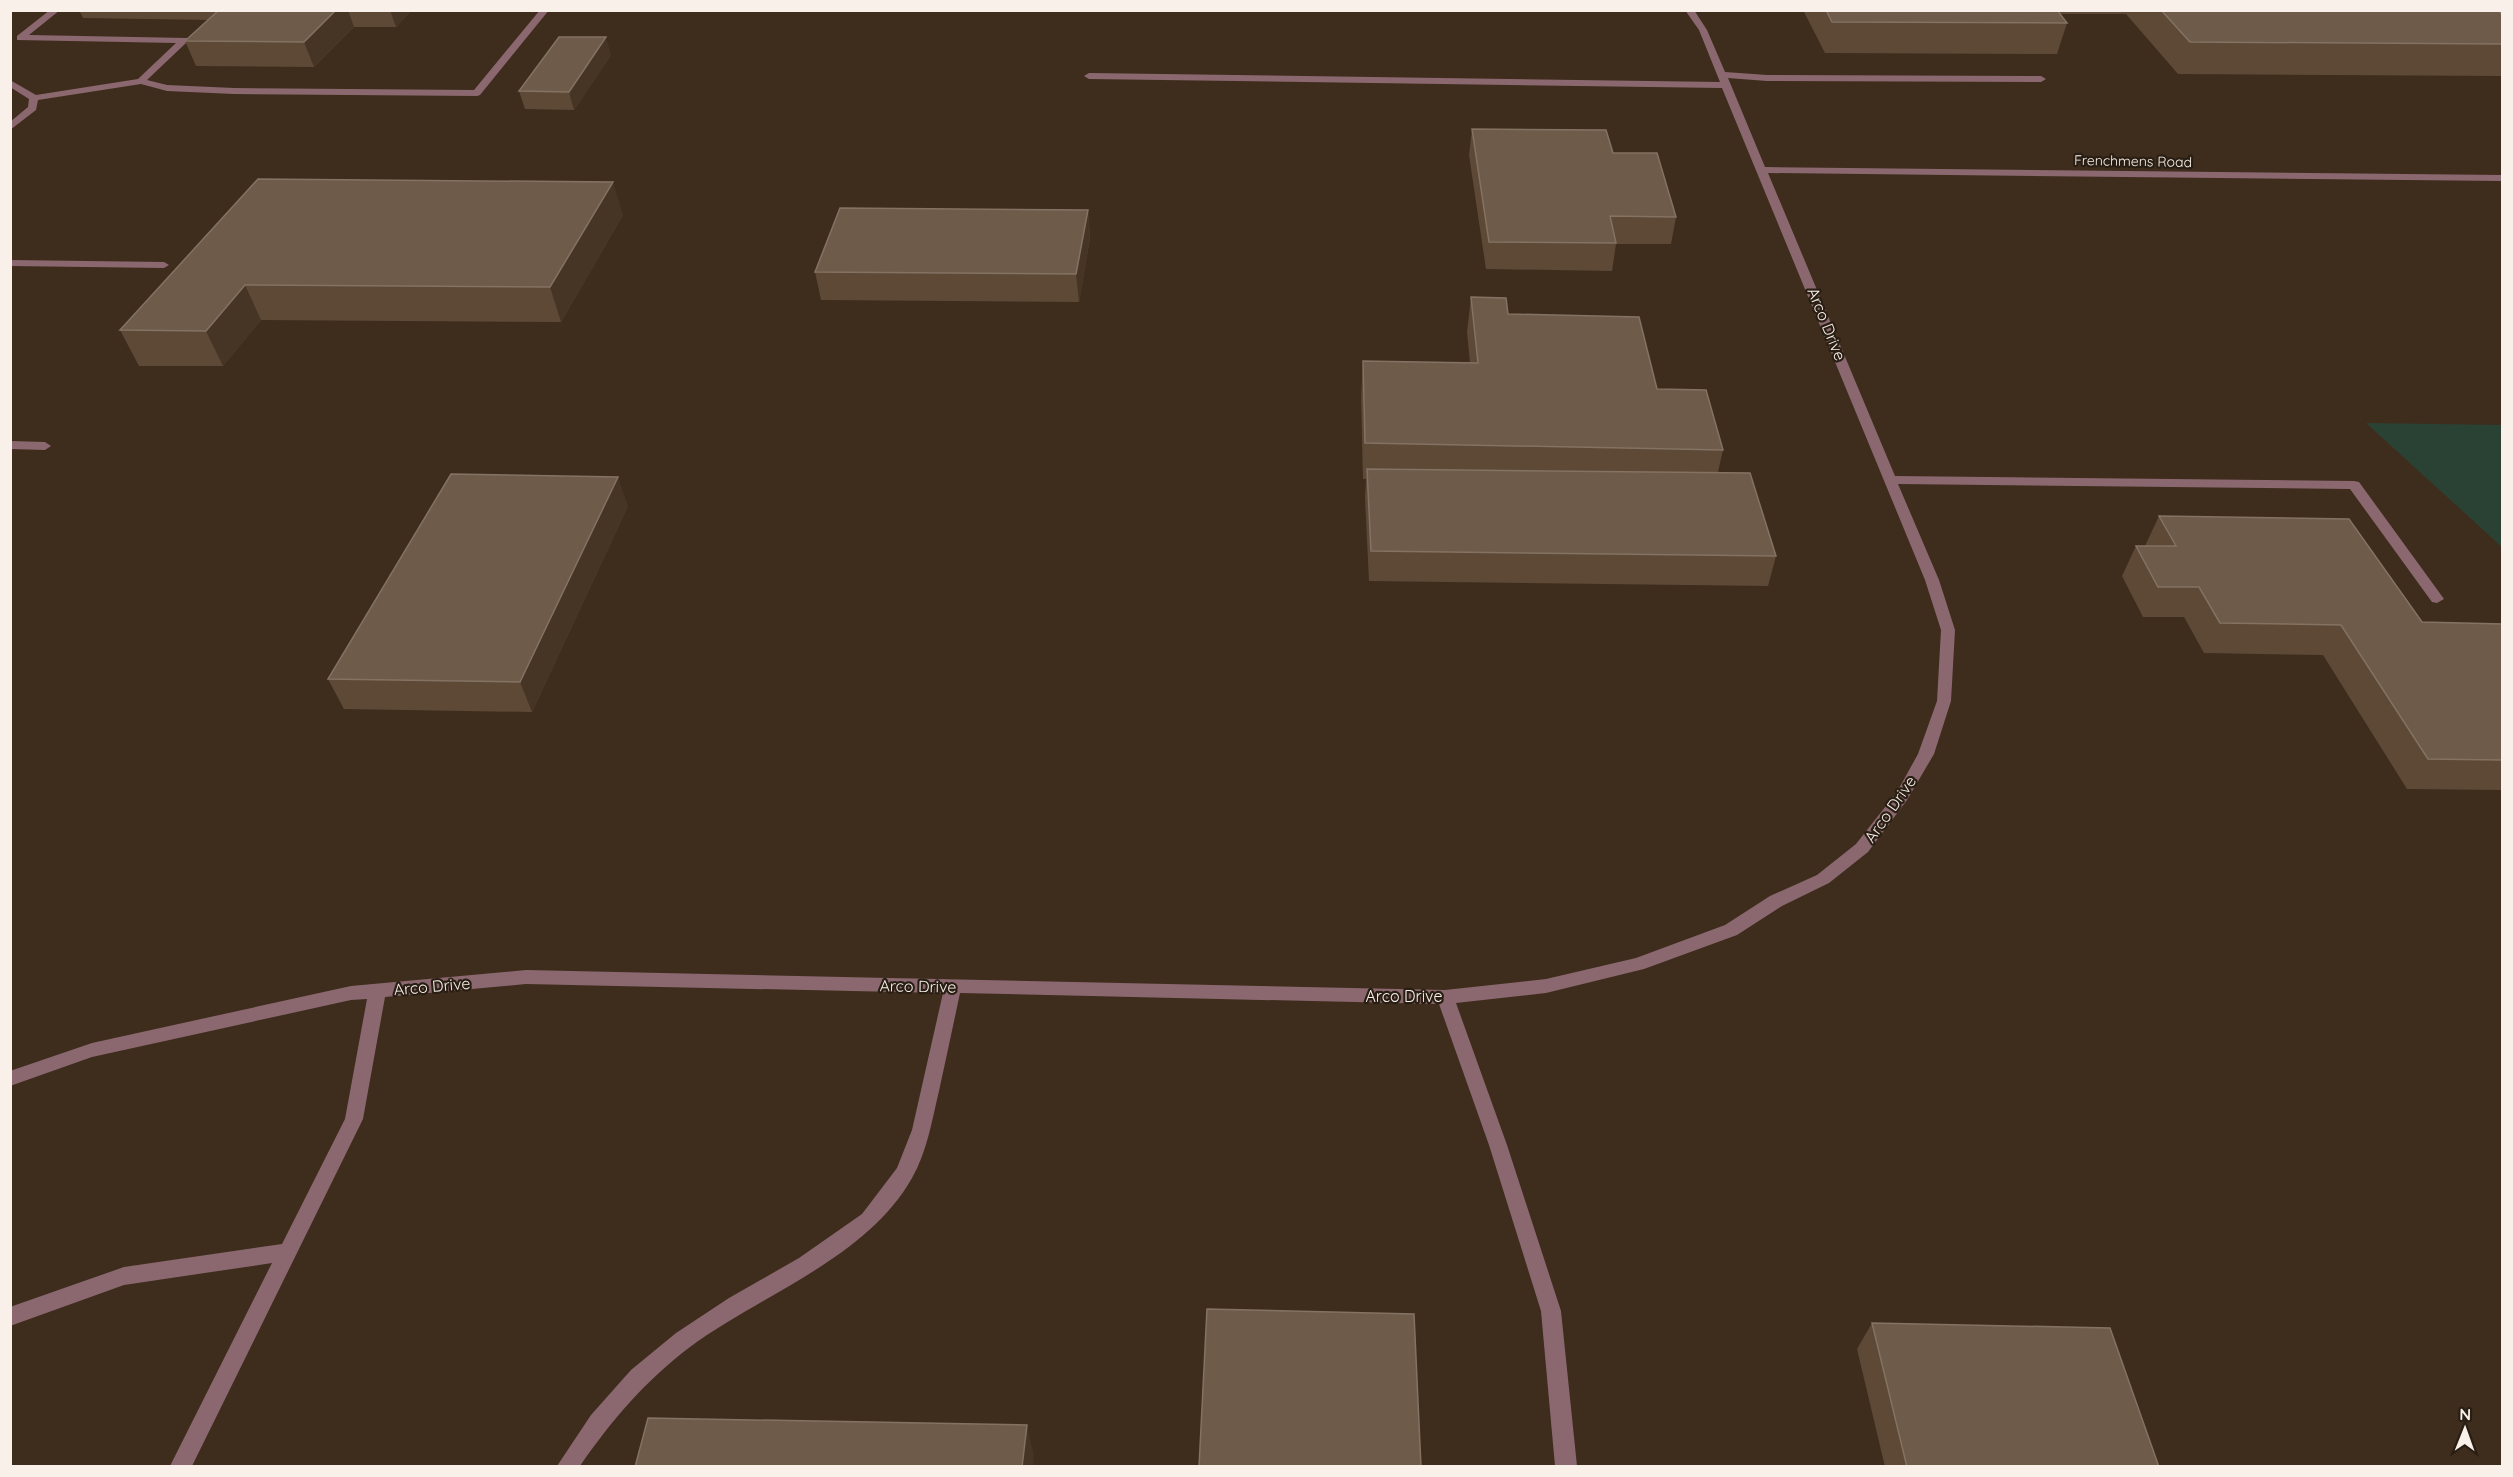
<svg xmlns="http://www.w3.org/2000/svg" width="2513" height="1477" viewBox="0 0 2513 1477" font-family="Quicksand,sans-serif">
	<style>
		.built { fill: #3e2d1d }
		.green { fill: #2a4234 }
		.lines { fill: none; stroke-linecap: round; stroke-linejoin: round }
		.minor { fill: #8b6870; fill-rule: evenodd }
		.wall { fill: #5e4937 }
		.shaded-wall { fill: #463425 }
		.building { fill: #6e5b4a; stroke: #847263; stroke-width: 1.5 }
		.labels { text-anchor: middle; stroke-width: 4.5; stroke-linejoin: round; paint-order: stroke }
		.far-street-label { font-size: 14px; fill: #f8f0e9; stroke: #291e13 }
		.street-label { font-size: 16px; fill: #f8f0e9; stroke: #291e13 }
	</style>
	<rect width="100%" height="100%" fill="#33271d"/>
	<rect class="built" x="11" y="11" width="2491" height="1455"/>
	<polygon class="green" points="2366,423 2502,425 2502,547"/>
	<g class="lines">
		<g class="minor">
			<polygon points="50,10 60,10 29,35 187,38 187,42 147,80 167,85 234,88 474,90 540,10 549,10 480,95 477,96 234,94 167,91 141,84 38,100 36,110 10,130 10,122 28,107 29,99 10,87 10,80 36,95 138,79 176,43 17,40 17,36"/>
			<path d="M1685,10H1694L1707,30L1725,72L1767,75L2041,76L2046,79L2041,82L1767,81L1728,78L1765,167L2502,175V181L1768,173L1895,476L2354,481L2359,482L2444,599L2437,603L2432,602L2350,489L1898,484L1939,580L1955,630L1951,701L1934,754L1907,800L1868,852L1829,883L1782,906L1737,935L1644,969L1546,993L1456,1003L1507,1145L1561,1311L1577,1466H1555L1541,1311L1489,1145L1439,1004L960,993C953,1026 946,1059 939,1091C932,1120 927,1152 912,1178C867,1258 762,1294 690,1347C646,1380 611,1421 580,1466H557L591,1415L631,1370L676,1333L729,1298L799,1258L862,1214L897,1168L912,1130L943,993L526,984L385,997L363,1119L192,1466H170L272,1263L124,1285L10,1326V1307L124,1267L282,1244L345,1119L367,999L351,1000L92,1057L10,1086V1071L92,1043L351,986L526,970L1445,990L1546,979L1636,958L1725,925L1770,896L1817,875L1856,844L1897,792L1918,754L1937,701L1941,630L1925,580L1722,88L1089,79L1084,76L1089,73L1720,82L1699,30Z"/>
			<polygon points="10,260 164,262 169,265 164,268 10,266"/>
			<polygon points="10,441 45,442 51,446 45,450 10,449"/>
		</g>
	</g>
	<g class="wall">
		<polygon points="79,10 412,10 396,27 354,27 314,67 196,66 185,41 209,20 83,18"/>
		<polygon points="1803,10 2498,10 2502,14 2502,76 2178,74 2126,14 2059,14 2067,23 2057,54 1825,53"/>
		<polygon points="611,55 574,110 525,109 519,91"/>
		<polygon points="1472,129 1613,153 1676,217 1671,244 1616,244 1612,271 1486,269 1469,155"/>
		<polygon points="258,179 623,215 561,322 261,320 223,366 139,366 120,330"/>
		<polygon points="1088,210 1090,238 1079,302 821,300 815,272"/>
		<polygon points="1471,297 1508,314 1657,389 1723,450 1718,472 1776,556 1768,586 1369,581 1365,498 1366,479 1363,479 1361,397 1363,361 1470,363 1467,332"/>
		<polygon points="628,506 532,712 344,709 328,679"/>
		<polygon points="2159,516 2422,622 2502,624 2502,790 2407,789 2323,655 2204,653 2184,617 2143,617 2122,576 2136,546 2145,546"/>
		<polygon points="1872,1323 2159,1467 1885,1467 1857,1349"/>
	</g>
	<g class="shaded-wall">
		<polygon points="336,10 348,10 354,27 314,67 304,42"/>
		<polygon points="390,10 412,10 396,27"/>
		<polygon points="606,37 611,55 574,110 569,92"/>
		<polygon points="613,182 623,215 561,322 550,287"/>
		<polygon points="1088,210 1090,238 1079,302 1076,274"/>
		<polygon points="245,285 261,320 223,366 206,331"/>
		<polygon points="618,477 628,506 532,712 520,682"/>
		<polygon points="1027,1425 1034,1456 1033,1467 1022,1467"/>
	</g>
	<g class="building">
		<polygon points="219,10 336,10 304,42 185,41"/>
		<polygon points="1826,10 2057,10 2067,23 1832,22"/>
		<polygon points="2161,10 2498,10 2502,14 2502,44 2190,42"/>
		<polygon points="559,37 606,37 569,92 519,91"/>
		<polygon points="1472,129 1606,130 1613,153 1657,153 1676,217 1610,216 1616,243 1489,242"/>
		<polygon points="258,179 613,182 550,287 245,285 206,331 120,330"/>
		<polygon points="840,208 1088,210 1076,274 815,272"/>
		<polygon points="1471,297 1506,298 1508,314 1639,317 1657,389 1706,390 1723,450 1365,443 1363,361 1478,363"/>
		<polygon points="1367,469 1750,473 1776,556 1371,551"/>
		<polygon points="451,474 618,477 520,682 328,679"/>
		<polygon points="2159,516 2349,519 2422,622 2502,624 2502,760 2428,759 2341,625 2220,623 2199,587 2158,587 2136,546 2176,546"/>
		<polygon points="1207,1309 1414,1314 1421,1467 1199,1467"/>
		<polygon points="1872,1323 2110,1328 2159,1467 1907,1467"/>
		<polygon points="648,1418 1027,1425 1022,1467 635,1467"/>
	</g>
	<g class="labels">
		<g class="far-street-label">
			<text transform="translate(2133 161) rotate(1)" y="5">Frenchmens Road</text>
		</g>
		<g class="street-label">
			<text transform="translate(1827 324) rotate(68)" y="6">Arco Drive</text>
			<text transform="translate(1890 809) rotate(-55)" y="6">Arco Drive</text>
			<text transform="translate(432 986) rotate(-5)" y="6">Arco Drive</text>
			<text transform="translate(918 986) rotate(1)" y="6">Arco Drive</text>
			<text x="1404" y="1002">Arco Drive</text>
		</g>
	</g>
	<rect width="2513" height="1477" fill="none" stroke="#f8f0e9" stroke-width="24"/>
	<g transform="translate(2465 1429) rotate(1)" stroke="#291e13" stroke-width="4.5" paint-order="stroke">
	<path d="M0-4.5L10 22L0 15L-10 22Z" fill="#f8f0e9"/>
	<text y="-9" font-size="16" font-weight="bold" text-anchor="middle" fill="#f8f0e9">N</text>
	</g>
</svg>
